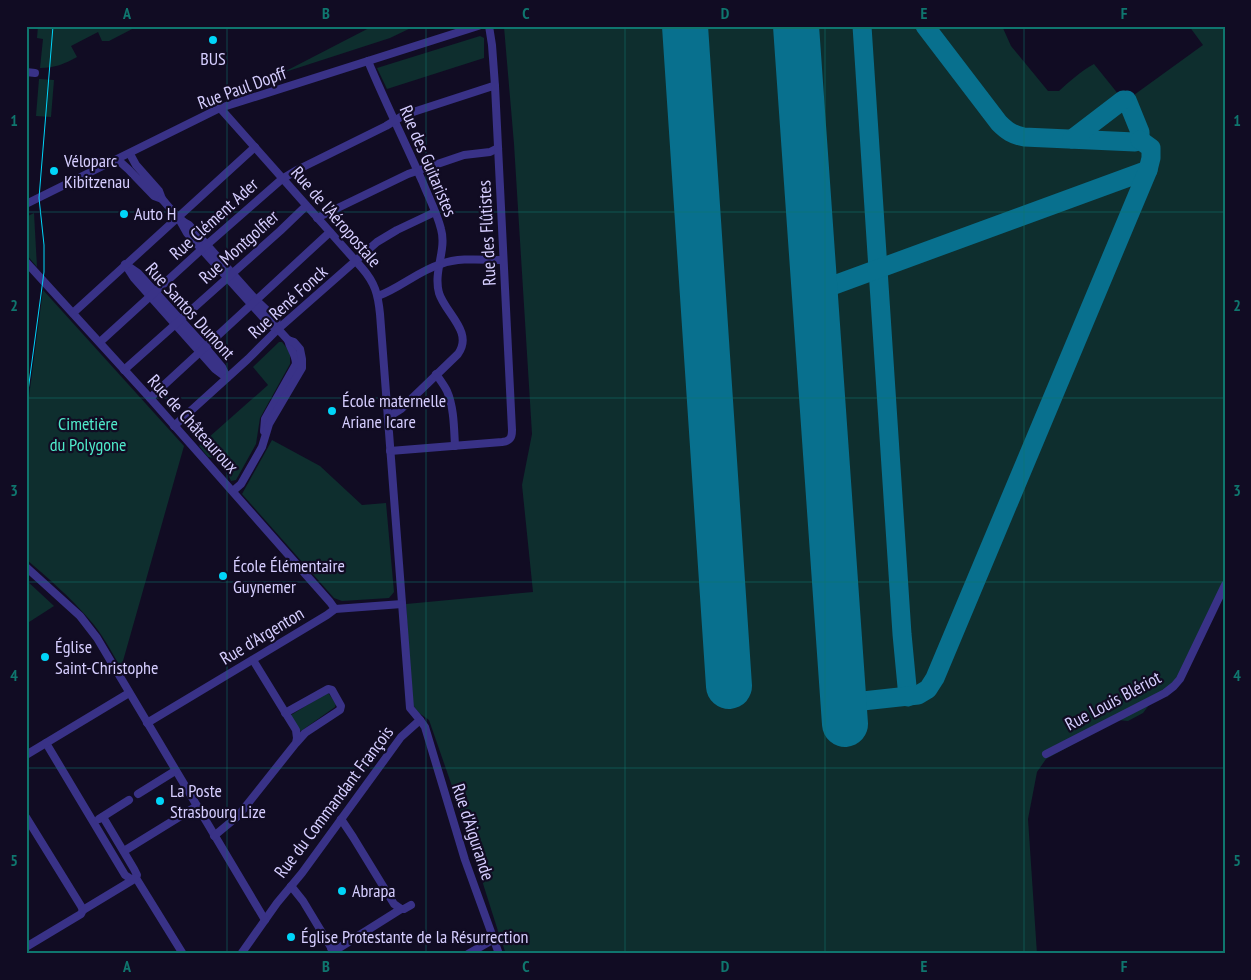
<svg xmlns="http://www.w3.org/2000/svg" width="1251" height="980" viewBox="0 0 1251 980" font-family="'PT Sans Narrow',sans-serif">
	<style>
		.green { fill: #0e2e2e }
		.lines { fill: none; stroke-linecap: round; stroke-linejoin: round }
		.taxiway { stroke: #08708e; stroke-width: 19 }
		.runway { stroke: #08708e; stroke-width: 46 }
		.street { stroke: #393287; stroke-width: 8 }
		.tram { stroke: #00d5f9; stroke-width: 1 }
		.grid { fill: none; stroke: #0f766e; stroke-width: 1; stroke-opacity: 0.55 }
		.poi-dot { fill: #00d5f9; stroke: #110c23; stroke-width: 2 }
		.labels { text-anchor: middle; stroke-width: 4.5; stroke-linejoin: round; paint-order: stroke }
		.poi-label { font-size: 18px; fill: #d6ceff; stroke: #110c23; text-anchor: start }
		.street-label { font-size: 18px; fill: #d6ceff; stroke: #110c23 }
		.park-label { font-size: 18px; fill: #4feaca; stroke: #110c23 }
		.neatline { fill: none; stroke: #0f766e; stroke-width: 2 }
		.grid-label { font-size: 16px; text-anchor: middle; font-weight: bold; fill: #0f766e }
	</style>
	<rect width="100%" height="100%" fill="#110c23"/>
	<g class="green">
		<path d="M38,26H138L109,41H102L98,32L71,46L77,57C64,64 55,68 40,68L43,39L37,38Z"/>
		<polygon points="373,26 415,26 390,38 282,73"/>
		<path d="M505,26H1002L1011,46L1048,91H1059C1070,81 1081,71 1094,64L1123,100H1127L1203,45L1189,26H1225V591L1176,689L1149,705L1143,713L1128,721L1118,720L1046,759L1037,772L1028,819L1037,954H506L498,931L453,789L429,720L419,713L412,704L406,604L533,592L522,485L532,434L514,144L504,27Z"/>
		<polygon points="480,36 484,38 484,58 387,89 377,68"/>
		<polygon points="39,79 54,80 51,117 36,116"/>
		<polygon points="34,213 37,267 26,254 26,217"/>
		<path d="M43,290L184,446L121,668C111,651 102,633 89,619C70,597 48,578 26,559V419Z"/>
		<polygon points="279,342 282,342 290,352 290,364 260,418 256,444 236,480 231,481 228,474 214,458 208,457 199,446 268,385 253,367"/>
		<polygon points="272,440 320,466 362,505 386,503 394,592 389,598 342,601 334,598 242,494"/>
		<polygon points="26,580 54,606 26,624"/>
		<polygon points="327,693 329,694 336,704 335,707 301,731 299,730 291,717 291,715"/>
	</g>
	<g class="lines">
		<g class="taxiway">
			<polyline points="862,26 902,634 908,697"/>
			<path d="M925,26L999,123C1007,131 1013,135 1024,137L1135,142L1140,140V132L1127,100"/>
			<polyline points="1072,139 1123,100"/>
			<polyline points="815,292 1148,170"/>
			<polyline points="844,703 918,695 928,689 935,678 1148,170 1151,158 1151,148 1140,140"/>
		</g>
		<g class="runway">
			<polyline points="685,26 729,686"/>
			<polyline points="796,26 845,724"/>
		</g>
		<g class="street">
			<path d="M368,61C385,102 405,142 423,183C429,198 437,213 441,229C447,250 433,271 439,293C445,313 474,332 458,354L401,409L388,417"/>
			<polyline points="26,72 35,73"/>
			<path d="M220,108L362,268C375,283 378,294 380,314L410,708L420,720L401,737L302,873L277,903L241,954"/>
			<polyline points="118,160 128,169 154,196 162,199 159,191 136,165 130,154"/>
			<path d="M162,199C170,208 178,220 189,225L257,301L276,319L278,329L270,325L187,233L178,217"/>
			<polyline points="26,204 220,108 478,26"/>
			<polyline points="317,218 408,174 464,155 490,152 498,148"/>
			<polyline points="26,262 150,398 330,602 335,609"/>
			<polygon points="125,264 138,273 206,348 222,367 227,378 215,369 134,278"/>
			<path d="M378,296C400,288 418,271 441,264C460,257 483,260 503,260"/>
			<polyline points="73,313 255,147"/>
			<polyline points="100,342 202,249 282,179 297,170 386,126 404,115 490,87 495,86"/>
			<polyline points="124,370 280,231 306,206"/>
			<path d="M436,374C440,380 444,385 447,391C454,407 454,428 455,446"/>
			<polyline points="150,398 330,232"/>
			<polyline points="174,426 248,359 278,329 377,242 397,230 435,212"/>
			<path d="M264,431L265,419L296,364C296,354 290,349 288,340"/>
			<path d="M390,451L502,442C510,441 512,438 512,430L495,86L492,45L489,26"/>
			<polyline points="233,491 241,484 262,447 269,424 302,368 302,359 300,349 294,342 288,340 278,329"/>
			<polyline points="26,567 80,616 97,638 265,920"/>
			<polyline points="285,713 328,689 332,690 341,706 340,710 305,733 297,742"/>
			<polyline points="420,720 425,727 465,860 499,954"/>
			<polyline points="147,723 327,615 335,609 402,604"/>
			<polyline points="46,743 125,875 131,879 136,878"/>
			<polyline points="1046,754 1165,693 1174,686 1180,679 1225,585"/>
			<polyline points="26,755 129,693"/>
			<polyline points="138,794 175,771"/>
			<polyline points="26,817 81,906 83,910"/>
			<polyline points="103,817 134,869 137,875 136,878 183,954"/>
			<polyline points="99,819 129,800"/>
			<polyline points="341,819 353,837 394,904 401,909 404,909 411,905"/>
			<polyline points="214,836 238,816 296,743 297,738 296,730 253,660"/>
			<polyline points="124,851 197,806"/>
			<polyline points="291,886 303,901 335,954"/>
			<polyline points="26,947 81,914 83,910 136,878"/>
			<polyline points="331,948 339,948 401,909"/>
			<polyline points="468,954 494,939"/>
		</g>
		<polyline class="tram" points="26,406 44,272 44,245 39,198 53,26"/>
	</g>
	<path class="grid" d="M227,26V954M426,26V954M625,26V954M825,26V954M1024,26V954M26,212H1225M26,398H1225M26,582H1225M26,768H1225"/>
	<g class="poi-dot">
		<circle cx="213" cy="40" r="5"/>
		<circle cx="54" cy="171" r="5"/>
		<circle cx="124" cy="214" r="5"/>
		<circle cx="332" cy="411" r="5"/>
		<circle cx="223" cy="576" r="5"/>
		<circle cx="45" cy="657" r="5"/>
		<circle cx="160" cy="801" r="5"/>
		<circle cx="342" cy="891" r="5"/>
		<circle cx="291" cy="937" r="5"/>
	</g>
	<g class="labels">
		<g class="poi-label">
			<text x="213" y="65" text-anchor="middle">BUS</text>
			<text x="64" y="167">Véloparc<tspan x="64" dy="21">Kibitzenau</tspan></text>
			<text x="134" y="220">Auto H</text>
			<text x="342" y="407">École maternelle<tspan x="342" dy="21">Ariane Icare</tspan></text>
			<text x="233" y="572">École Élémentaire<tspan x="233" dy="21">Guynemer</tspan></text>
			<text x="55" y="653">Église<tspan x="55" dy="21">Saint-Christophe</tspan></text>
			<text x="170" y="797">La Poste<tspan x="170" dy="21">Strasbourg Lize</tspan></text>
			<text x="352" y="897">Abrapa</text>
			<text x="301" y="943">Église Protestante de la Résurrection</text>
		</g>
		<g class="street-label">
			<text transform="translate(242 88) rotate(-20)" y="6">Rue Paul Dopff</text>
			<text transform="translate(428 161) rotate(67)" y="6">Rue des Guitaristes</text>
			<text transform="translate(336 217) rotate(49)" y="6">Rue de l'Aéropostale</text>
			<text transform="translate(214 219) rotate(-42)" y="6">Rue Clément Ader</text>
			<text transform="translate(487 233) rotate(-93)" y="6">Rue des Flûtistes</text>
			<text transform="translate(239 247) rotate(-42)" y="6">Rue Montgolfier</text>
			<text transform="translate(288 302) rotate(-42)" y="6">Rue René Fonck</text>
			<text transform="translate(190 311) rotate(48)" y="6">Rue Santos Dumont</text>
			<text transform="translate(193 424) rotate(48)" y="6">Rue de Châteauroux</text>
			<text transform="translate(262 636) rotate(-31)" y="6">Rue d'Argenton</text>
			<text transform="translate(1113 701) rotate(-28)" y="6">Rue Louis Blériot</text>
			<text transform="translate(334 802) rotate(-53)" y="6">Rue du Commandant François</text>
			<text transform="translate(473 832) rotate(72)" y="6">Rue d'Aigurande</text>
		</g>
		<g class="park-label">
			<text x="88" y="430">Cimetière<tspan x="88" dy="21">du Polygone</tspan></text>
		</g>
	</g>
	<rect width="1251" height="980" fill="none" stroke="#110c23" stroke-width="55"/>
	<rect x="28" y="28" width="1196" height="924" class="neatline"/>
	<g class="grid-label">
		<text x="127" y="19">A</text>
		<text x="326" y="19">B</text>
		<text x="526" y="19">C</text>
		<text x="725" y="19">D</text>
		<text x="924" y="19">E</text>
		<text x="1124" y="19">F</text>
		<text x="14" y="126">1</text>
		<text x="1237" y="126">1</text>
		<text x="14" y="311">2</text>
		<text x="1237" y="311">2</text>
		<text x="14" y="496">3</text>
		<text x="1237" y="496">3</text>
		<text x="14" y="681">4</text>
		<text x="1237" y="681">4</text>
		<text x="14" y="866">5</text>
		<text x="1237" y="866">5</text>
		<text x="127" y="972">A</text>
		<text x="326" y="972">B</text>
		<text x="526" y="972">C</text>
		<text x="725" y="972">D</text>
		<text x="924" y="972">E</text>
		<text x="1124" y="972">F</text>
	</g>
</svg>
